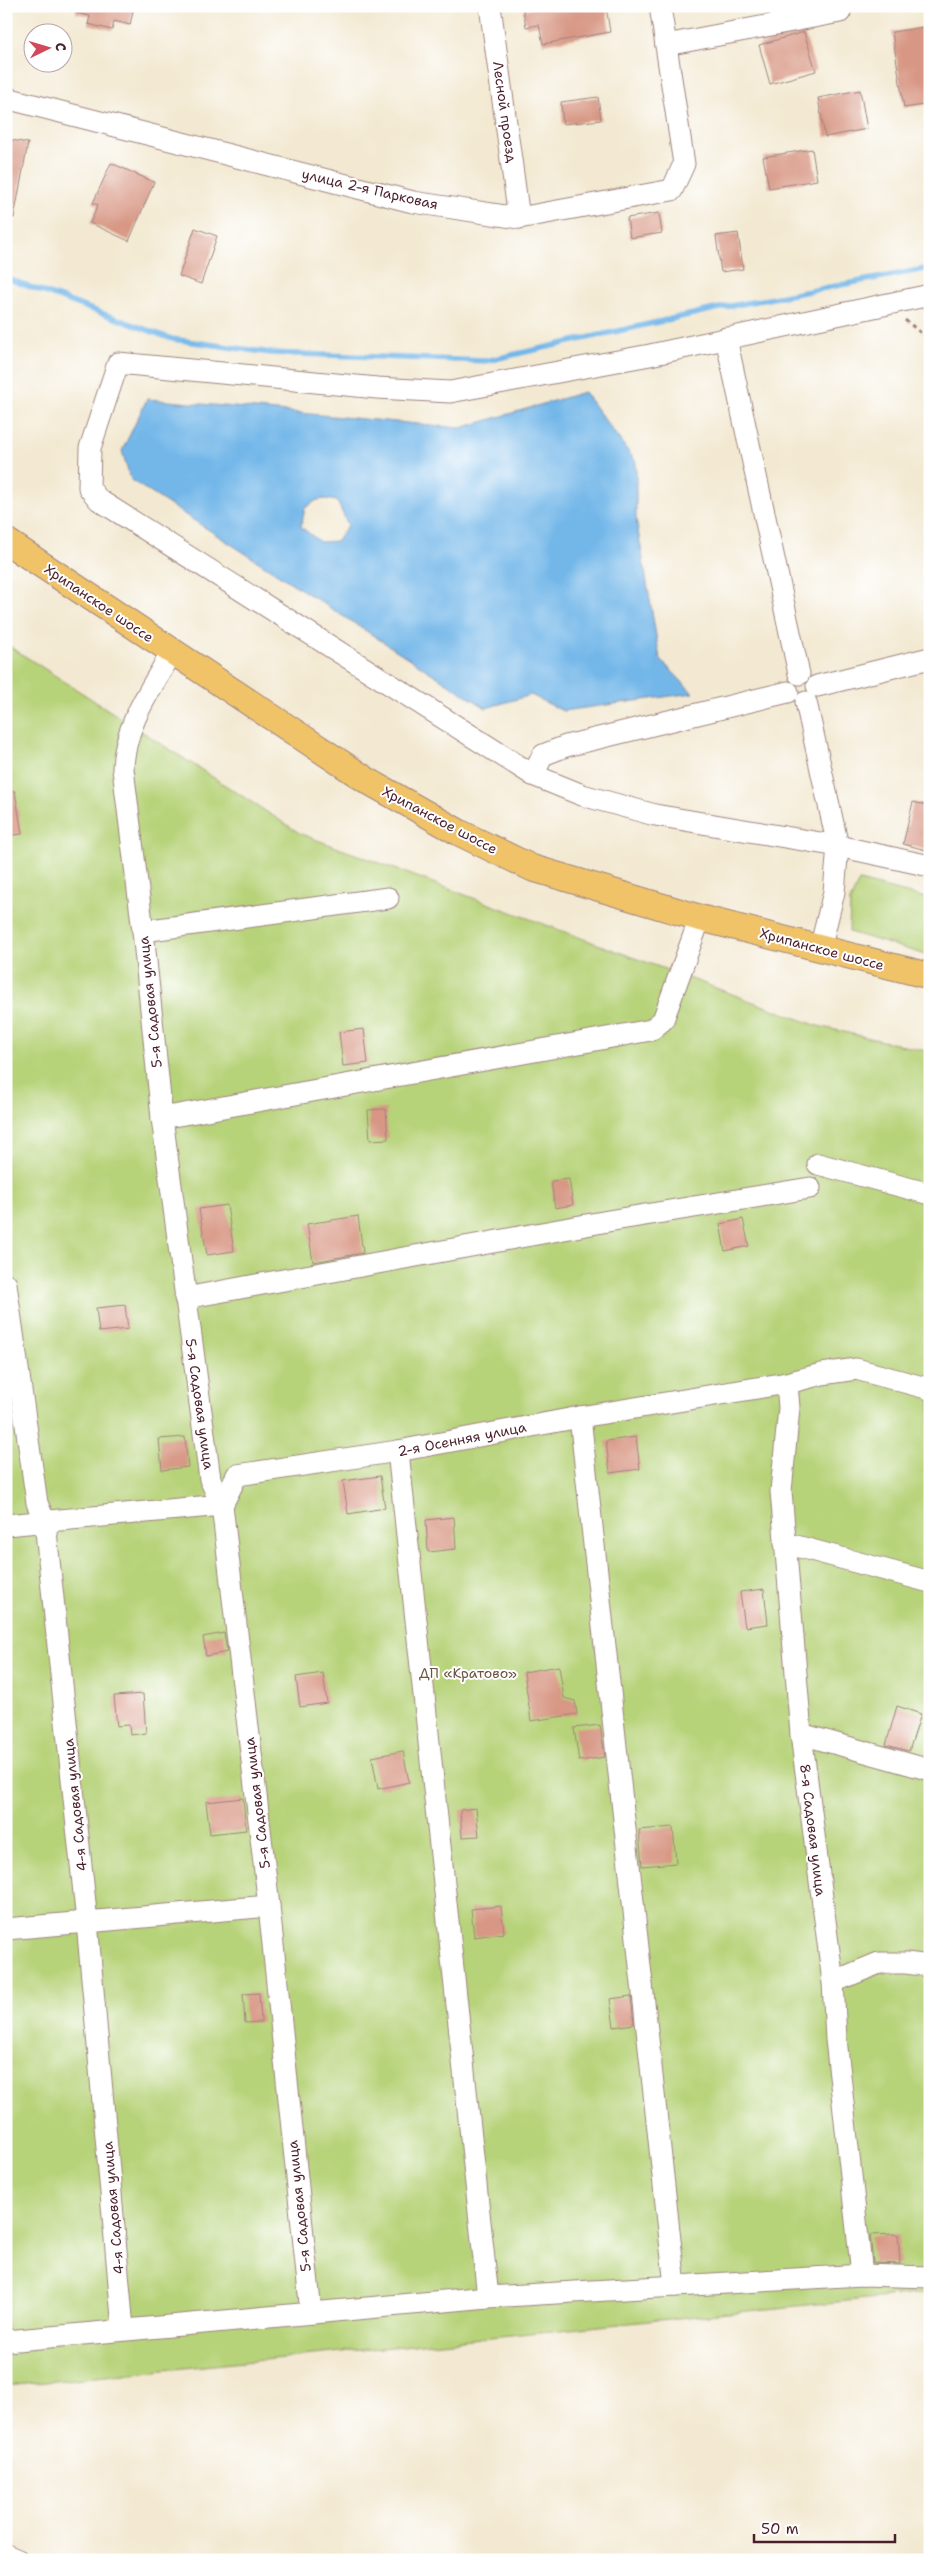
<svg xmlns="http://www.w3.org/2000/svg" width="936" height="2566" viewBox="0 0 936 2566" font-family="'Shantell Sans',sans-serif">
	<style>
		.green { fill: #b7d379; stroke: #807952 }
		.water { fill: #73b7e9; stroke: #5e6b8a; fill-rule: evenodd }
		.lines { fill: none; stroke-linecap: round; stroke-linejoin: round }
		.stream { stroke: #73b7e9; stroke-width: 5.5 }
		.building { fill: #d89784 }
		.minor-casing { stroke: #9e847e; stroke-width: 23 }
		.major-casing { stroke: #9e847e; stroke-width: 28 }
		.path { stroke: #9e847e; stroke-width: 3; stroke-dasharray: 4 4; stroke-linecap: butt }
		.minor { stroke: #fff; stroke-width: 21 }
		.major { stroke: #f0c369; stroke-width: 26 }
		.labels { text-anchor: middle; stroke-width: 4; stroke-linejoin: round; paint-order: stroke }
		.street-label { font-size: 14px; fill: #4a1f2b; stroke: #fff }
		.park-label { font-size: 14px; fill: #6b5542; stroke: #fff }
	</style>
	<rect width="100%" height="100%" fill="#fff"/>
	<filter id="ink" filterUnits="userSpaceOnUse"><feTurbulence type="fractalNoise" baseFrequency=".02" numOctaves="2"/><feDisplacementMap in="SourceGraphic" scale="10" xChannelSelector="R" yChannelSelector="G"/><feConvolveMatrix kernelMatrix="1 2 1 2 8 2 1 2 1" color-interpolation-filters="sRGB"/></filter>
	<filter id="wash" filterUnits="userSpaceOnUse"><feTurbulence type="fractalNoise" baseFrequency=".0096" numOctaves="4" result="noise"/><feDisplacementMap in="SourceGraphic" scale="20" xChannelSelector="R" yChannelSelector="G"/><feGaussianBlur stdDeviation="1.12" result="paint"/><feColorMatrix in="noise" values="0 0 0 0 0 0 0 0 0 0 0 0 0 0 0 0 0 1.4 0 .05"/><feComposite in="paint" operator="in"/></filter>
	<g filter="url(#wash)">
		<rect width="100%" height="100%" fill="#f3e9d2"/>
		<g class="green">
			<polygon points="6,644 301,834 818,1026 930,1052 930,2302 926,2293 6,2386"/>
			<polygon points="859,881 930,899 930,956 849,932 850,901"/>
		</g>
		<path class="water" d="M584,392L636,462V519L660,659L693,693L563,711L531,695L486,708L131,480L122,451L147,399L461,428ZM326,499L337,501L348,525L337,541L320,542L301,527L305,508L317,500Z"/>
		<g class="lines">
			<polyline class="stream" points="6,278 172,339 271,353 486,361 715,309 930,268"/>
		</g>
		<g id="blocks">
			<g class="building">
				<polygon points="76,6 134,6 130,25 114,21 112,30 88,24 90,16 76,13"/>
				<polygon points="545,6 606,6 610,32 543,44 539,25 526,27 523,10"/>
				<polygon points="930,26 930,104 904,108 892,32"/>
				<polygon points="804,32 816,71 770,84 759,45"/>
				<polygon points="860,90 867,129 825,137 818,98"/>
				<polygon points="598,97 601,120 563,124 561,102"/>
				<polygon points="6,139 28,143 14,218 6,217"/>
				<polygon points="812,149 817,180 769,188 763,157"/>
				<polygon points="111,163 154,182 129,241 90,223 98,205 93,203"/>
				<polygon points="659,213 662,233 630,238 627,218"/>
				<polygon points="195,228 217,236 201,284 179,276"/>
				<polygon points="738,233 743,269 721,272 716,236"/>
				<polygon points="6,791 15,791 22,834 6,836"/>
				<polygon points="913,802 930,806 930,851 903,844"/>
				<polygon points="364,1029 368,1063 343,1066 339,1032"/>
				<polygon points="386,1109 388,1139 370,1140 368,1110"/>
				<polygon points="569,1179 573,1205 555,1208 551,1181"/>
				<polygon points="227,1205 234,1251 207,1255 199,1209"/>
				<polygon points="358,1216 363,1253 313,1262 307,1224"/>
				<polygon points="743,1219 749,1246 725,1251 720,1224"/>
				<polygon points="125,1305 128,1329 99,1332 96,1308"/>
				<polygon points="185,1437 188,1467 162,1470 159,1439"/>
				<polygon points="636,1437 640,1469 610,1473 606,1441"/>
				<polygon points="380,1476 385,1508 348,1514 343,1481"/>
				<polygon points="454,1517 456,1549 428,1552 426,1520"/>
				<polygon points="764,1589 768,1624 745,1627 740,1592"/>
				<polygon points="224,1633 227,1652 206,1656 203,1637"/>
				<polygon points="559,1666 564,1698 575,1701 577,1714 531,1721 524,1672"/>
				<polygon points="323,1673 327,1703 300,1707 296,1677"/>
				<polygon points="143,1694 146,1733 130,1735 129,1725 117,1726 114,1696"/>
				<polygon points="897,1706 921,1714 909,1751 886,1745"/>
				<polygon points="600,1725 605,1757 579,1761 574,1728"/>
				<polygon points="403,1751 409,1782 378,1789 372,1757"/>
				<polygon points="243,1798 246,1830 210,1834 206,1802"/>
				<polygon points="476,1808 479,1836 462,1837 460,1810"/>
				<polygon points="673,1827 676,1863 642,1866 639,1830"/>
				<polygon points="501,1906 504,1933 474,1937 471,1909"/>
				<polygon points="259,1993 261,2022 245,2023 243,1994"/>
				<polygon points="631,1996 634,2024 614,2027 610,1999"/>
				<polygon points="898,2234 900,2264 873,2263 870,2235"/>
			</g>
		</g>
	</g>
	<g filter="url(#ink)">
		<use href="#blocks" fill-opacity="0" stroke="#9e847e" stroke-width="1"/>
		<g class="lines">
			<g class="minor-casing">
				<g id="minor">
					<polyline points="490,6 519,218"/>
					<polyline points="666,45 840,12"/>
					<polyline points="6,98 413,202 519,218 672,190 684,164 660,6"/>
					<polyline points="930,295 650,355 450,392 377,388 118,363 90,448 89,488 99,500 533,775 582,795 655,815 838,846 930,866"/>
					<polyline points="726,338 799,674"/>
					<path d="M172,652C151,689 124,725 123,769L143,931L162,1118L210,1479L222,1505L269,1906L311,2313"/>
					<polyline points="817,686 930,658"/>
					<polyline points="806,702 838,846 834,892 820,949"/>
					<polyline points="533,775 543,755 566,746 788,692"/>
					<polyline points="143,931 388,898"/>
					<polyline points="162,1118 651,1030 663,1020 700,918"/>
					<polyline points="818,1164 930,1194"/>
					<polyline points="6,1284 37,1503 45,1522 87,1922 123,2329"/>
					<polyline points="185,1298 608,1221 810,1188"/>
					<polyline points="787,1383 789,1408 781,1491 801,1734 833,1982 836,2039 862,2275"/>
					<polyline points="580,1417 675,2286"/>
					<polyline points="398,1451 488,2297"/>
					<polyline points="6,1525 222,1505 237,1475 398,1451 580,1417 787,1383 822,1374 856,1369 930,1389"/>
					<polyline points="785,1543 930,1582"/>
					<polyline points="801,1734 930,1770"/>
					<polyline points="6,1929 269,1906"/>
					<polyline points="833,1982 879,1963 906,1963 930,1966"/>
					<polyline points="6,2341 488,2297 862,2275 930,2277"/>
					<polyline points="6,2555 18,2560"/>
				</g>
			</g>
			<g class="major-casing">
				<polyline id="major" points="6,541 368,781 460,833 532,868 700,918 930,976"/>
			</g>
			<polyline class="path" points="905,320 930,340"/>
			<use href="#minor" class="minor"/>
			<use href="#major" class="major"/>
		</g>
	</g>
	<g class="labels">
		<g class="street-label">
			<text transform="translate(505 112) rotate(82)" y="5">Лесной проезд</text>
			<text transform="translate(370 189) rotate(13)" y="5">улица 2-я Парковая</text>
			<text transform="translate(99 603) rotate(34)" y="5">Хрипанское шоссе</text>
			<text transform="translate(440 820) rotate(28)" y="5">Хрипанское шоссе</text>
			<text transform="translate(822 949) rotate(15)" y="5">Хрипанское шоссе</text>
			<text transform="translate(150 1002) rotate(-96)" y="5">5-я Садовая улица</text>
			<text transform="translate(200 1404) rotate(82)" y="5">5-я Садовая улица</text>
			<text transform="translate(462 1439) rotate(-11)" y="5">2-я Осенняя улица</text>
			<text transform="translate(257 1803) rotate(-97)" y="5">5-я Садовая улица</text>
			<text transform="translate(75 1805) rotate(-96)" y="5">4-я Садовая улица</text>
			<text transform="translate(813 1830) rotate(83)" y="5">8-я Садовая улица</text>
			<text transform="translate(299 2206) rotate(-96)" y="5">5-я Садовая улица</text>
			<text transform="translate(113 2208) rotate(-95)" y="5">4-я Садовая улица</text>
		</g>
		<g class="park-label">
			<text x="468" y="1678">ДП «Кратово»</text>
		</g>
	</g>
	<rect width="936" height="2566" fill="none" stroke="#fff" stroke-width="25"/>
	<g transform="translate(48 48) rotate(85)"><circle r="24" fill="#ffffff" stroke="#b7a5aa"/>
	<path d="M0-4L9 19L0 12L-9 19Z" fill="#d1495b"/>
	<text y="-8" font-size="14" font-weight="bold" text-anchor="middle" fill="#4a1f2b">С</text>
	</g>
	<path d="M754 2534v8h141v-8" fill="none" stroke="#4a1f2b" stroke-width="2.5"/>
	<text x="761" y="2534" font-size="15" fill="#4a1f2b" stroke="#ffffff" stroke-width="4" paint-order="stroke">50 m</text>
</svg>
